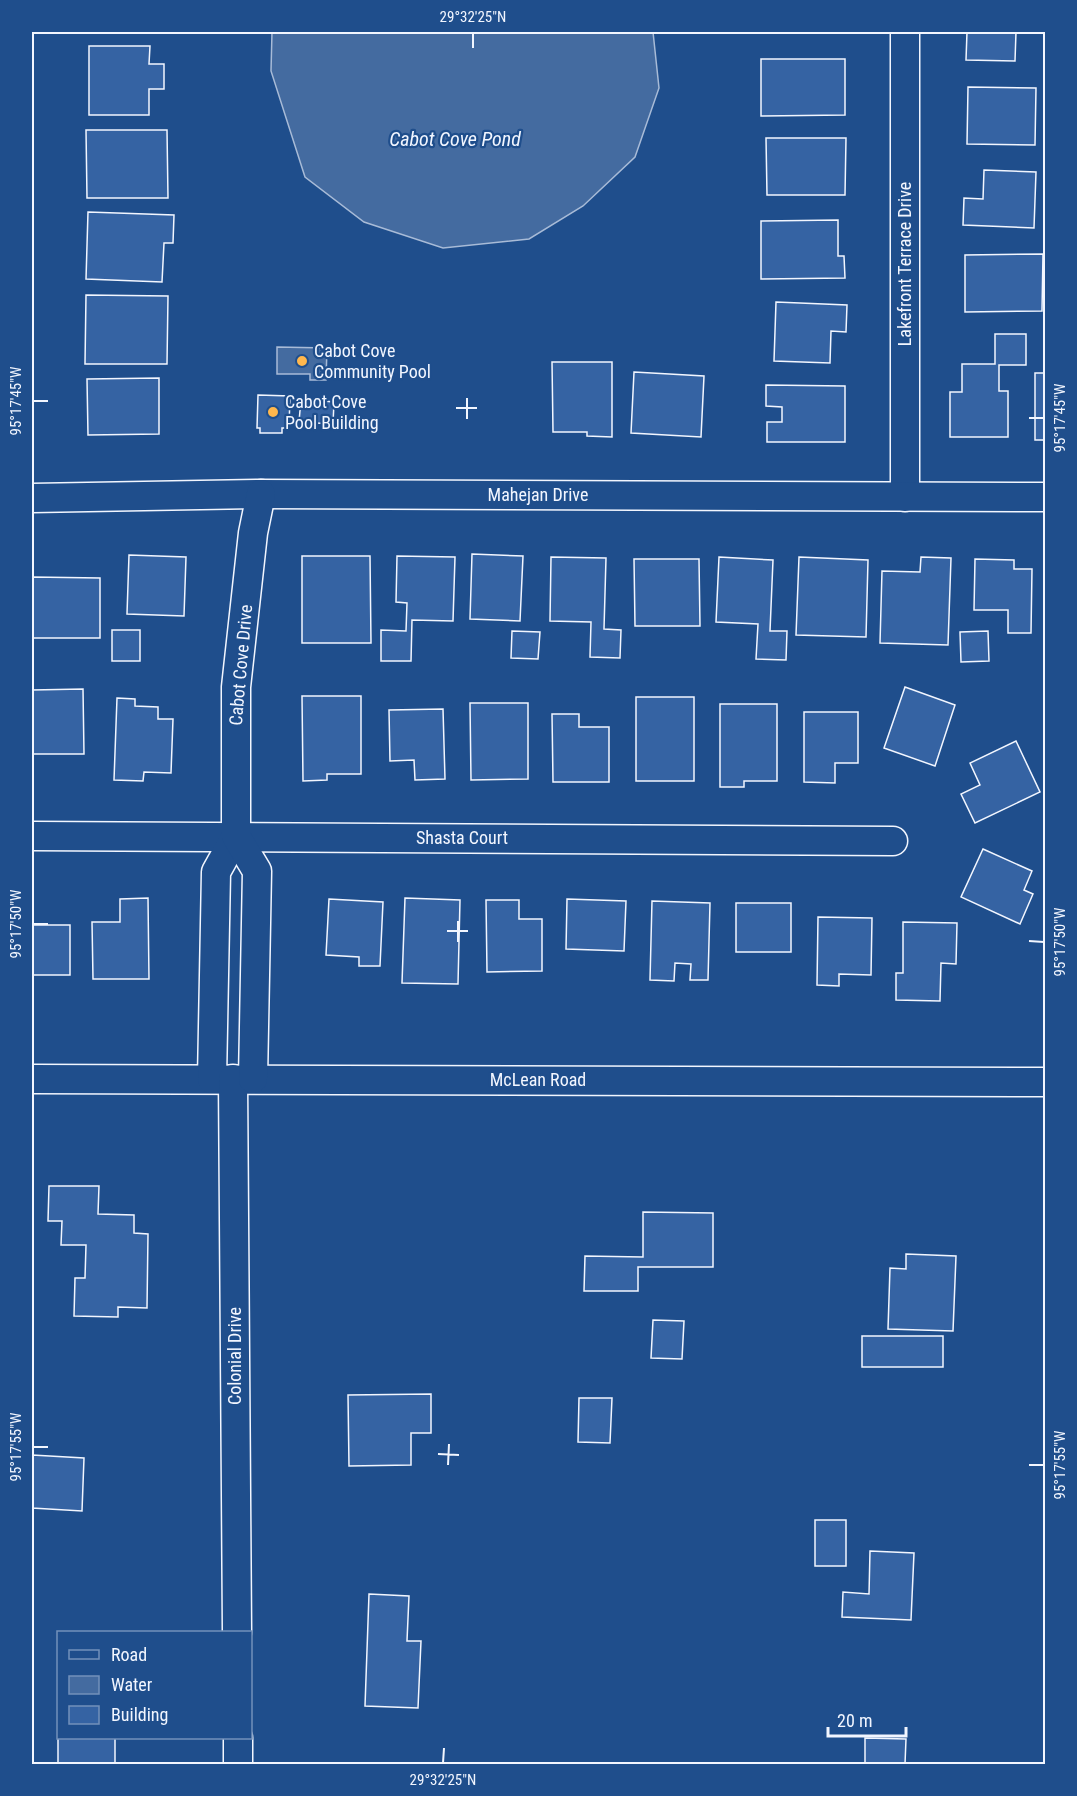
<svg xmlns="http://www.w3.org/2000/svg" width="1077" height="1796" viewBox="0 0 1077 1796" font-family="'Roboto Condensed',sans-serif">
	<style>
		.water { fill: #446ba0; stroke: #a8bbd7; stroke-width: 1.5 }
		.building { fill: #3563a3; stroke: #f2f6ff; stroke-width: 1.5 }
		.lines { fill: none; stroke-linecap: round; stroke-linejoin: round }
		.minor-casing { stroke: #f2f6ff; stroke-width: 31 }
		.minor { stroke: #1f4e8c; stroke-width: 28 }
		.ticks { fill: none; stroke: #f2f6ff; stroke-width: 2 }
		.poi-dot { fill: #ffb74d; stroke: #1f4e8c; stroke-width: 2 }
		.labels { text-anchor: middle; stroke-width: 4.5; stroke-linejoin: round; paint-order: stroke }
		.street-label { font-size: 18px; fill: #f2f6ff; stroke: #1f4e8c }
		.poi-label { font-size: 18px; fill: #f2f6ff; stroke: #1f4e8c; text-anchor: start }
		.water-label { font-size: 20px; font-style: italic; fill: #f2f6ff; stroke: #1f4e8c }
		.neatline { fill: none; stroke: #f2f6ff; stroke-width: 2 }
		.ticks-label { font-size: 15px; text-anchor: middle; fill: #f2f6ff }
	</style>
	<rect width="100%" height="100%" fill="#1f4e8c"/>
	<g class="water">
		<polygon points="272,32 653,32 659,88 635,157 583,206 529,239 443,248 364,222 305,177 271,71"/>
		<polygon points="277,347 327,348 326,380 310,380 310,374 277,374"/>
	</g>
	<g class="building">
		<polygon points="967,32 1016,32 1015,61 966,60"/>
		<polygon points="89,46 150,46 149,64 164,64 164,89 149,89 149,115 89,115"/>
		<polygon points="761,59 845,59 845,115 761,116"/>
		<polygon points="968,87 1036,88 1035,145 967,144"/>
		<polygon points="86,130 167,130 168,198 87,198"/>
		<polygon points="766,138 846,138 845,195 767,195"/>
		<polygon points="984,170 1036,172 1034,228 963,225 964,198 983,199"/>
		<polygon points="88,212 174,215 173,243 164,243 162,282 86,279"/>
		<polygon points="838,220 838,256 844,256 845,278 761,279 761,221"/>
		<polygon points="1043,254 1042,311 965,312 965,255"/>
		<polygon points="86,295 168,296 167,364 85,364"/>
		<polygon points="776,302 847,305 846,332 831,331 830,363 774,361"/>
		<polygon points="995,334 1026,334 1026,365 999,365 999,391 1008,391 1008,437 950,437 950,392 962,392 962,364 995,364"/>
		<polygon points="552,362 612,362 612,437 587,436 587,432 553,432"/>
		<polygon points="634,372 704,376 701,437 631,433"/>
		<rect x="1035" y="373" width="11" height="67"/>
		<polygon points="159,378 159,434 88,435 87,379"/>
		<polygon points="766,385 845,386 845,442 767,442 767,422 782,422 782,407 766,406"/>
		<polygon points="258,395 290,396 289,428 282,428 282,433 260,433 260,428 257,428"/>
		<polygon points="301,399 334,402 333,424 299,422"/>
		<polygon points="472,554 523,556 520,621 470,619"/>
		<polygon points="129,555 186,557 184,616 127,614"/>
		<polygon points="302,556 370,556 371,643 302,643"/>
		<polygon points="397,556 455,557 453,621 412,620 411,661 381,661 381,630 406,631 407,603 396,602"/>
		<polygon points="551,557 606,558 604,629 621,630 620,658 590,657 591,622 550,621"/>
		<polygon points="719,557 773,560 770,631 787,631 786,660 756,659 758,624 716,622"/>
		<polygon points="799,557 868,560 866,637 796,635"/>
		<polygon points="921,557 951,558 948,645 880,643 882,571 920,572"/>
		<polygon points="634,559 699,559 700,626 635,626"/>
		<polygon points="975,559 1014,560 1014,569 1032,569 1031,633 1008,633 1008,610 974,610"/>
		<polygon points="32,577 100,578 100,638 32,638"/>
		<rect x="112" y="630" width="28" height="31"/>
		<polygon points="512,631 540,632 538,659 511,658"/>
		<polygon points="988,631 989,661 961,662 960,632"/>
		<polygon points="905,687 955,705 935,766 884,748"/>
		<polygon points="83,689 84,754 32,754 32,690"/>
		<polygon points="302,696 361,696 361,774 327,774 327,780 303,781"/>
		<rect x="636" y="697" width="58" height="84"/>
		<polygon points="117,698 135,699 135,706 158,707 158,719 173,719 171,773 144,772 143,781 114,780"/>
		<polygon points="470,703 528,703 528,779 471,780"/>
		<polygon points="720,704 777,704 777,781 744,781 744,787 720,787"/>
		<polygon points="443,709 445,779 415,780 414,760 390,761 389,710"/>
		<polygon points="804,712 858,712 858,763 835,763 835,783 804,782"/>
		<polygon points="552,714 579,714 579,727 609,727 609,782 553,782"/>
		<polygon points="1016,741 1040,792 975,823 961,794 980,785 970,763"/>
		<polygon points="983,849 1032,871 1024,890 1033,894 1020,924 961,897"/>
		<polygon points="148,898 149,979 93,979 92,922 120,922 120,899"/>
		<polygon points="405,898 460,900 458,984 402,983"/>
		<polygon points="329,899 383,902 380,966 359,966 359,957 326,955"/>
		<polygon points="567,899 626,901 624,951 566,949"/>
		<polygon points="486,900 519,900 519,919 542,919 542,971 487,972"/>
		<polygon points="652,901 710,903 708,980 690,980 691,964 675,963 674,981 650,980"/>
		<rect x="736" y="903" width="55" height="49"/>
		<polygon points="818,917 872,918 871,975 839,974 839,986 817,985"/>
		<polygon points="903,922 957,923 956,964 941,963 940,1001 896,1000 896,973 903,973"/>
		<rect x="32" y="925" width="38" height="50"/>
		<polygon points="49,1186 99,1186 98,1214 134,1215 134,1233 148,1234 147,1308 118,1307 118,1317 74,1316 75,1278 85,1278 86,1245 61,1245 62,1221 48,1221"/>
		<polygon points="643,1212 713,1213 713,1267 638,1267 638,1291 584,1291 585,1256 643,1257"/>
		<polygon points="906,1254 956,1256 953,1331 888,1329 890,1268 906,1269"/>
		<polygon points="653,1320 684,1321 682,1359 651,1358"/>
		<rect x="862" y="1336" width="81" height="31"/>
		<polygon points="431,1394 431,1433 411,1433 411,1465 349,1466 348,1395"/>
		<polygon points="579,1398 612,1398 610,1443 578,1442"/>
		<polygon points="32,1455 84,1458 82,1511 32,1508"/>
		<rect x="815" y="1520" width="31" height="46"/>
		<polygon points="870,1551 914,1553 911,1620 842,1617 843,1592 869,1594"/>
		<polygon points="369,1594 409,1596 407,1641 421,1641 418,1708 365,1706"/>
		<polygon points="58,1694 58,1738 115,1738 115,1764 58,1764"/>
		<polygon points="865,1738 906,1739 905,1764 865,1764"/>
	</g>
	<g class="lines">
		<g class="minor-casing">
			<g id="minor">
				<polyline points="905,497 905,32"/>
				<polyline points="32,498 261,494 1046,497"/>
				<polyline points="32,836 893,841"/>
				<polyline points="32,1079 1046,1082"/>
				<polyline points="212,1079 216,872 236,836"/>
				<polyline points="233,1079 237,1632"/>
				<polyline points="253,1079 257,871 236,836 236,687 253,533 261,494"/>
				<polyline points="238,1738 238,1764"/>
			</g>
		</g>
		<use href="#minor" class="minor"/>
	</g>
	<path class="ticks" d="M473,48V33M33,401H48M456,408H477M1029,418H1044M467,419V398M33,924H48M447,931H468M1029,941L1044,942M458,942V921M33,1447H48M438,1454L459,1455M448,1465L449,1444M1029,1465H1044M443,1763L444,1748"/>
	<g class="poi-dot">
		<circle cx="302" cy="361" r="6"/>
		<circle cx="273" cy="412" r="6"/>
	</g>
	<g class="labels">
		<g class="street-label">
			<text transform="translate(905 264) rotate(-90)" y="6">Lakefront Terrace Drive</text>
			<text x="538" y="501">Mahejan Drive</text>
			<text transform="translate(241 665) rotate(-85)" y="6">Cabot Cove Drive</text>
			<text x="462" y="844">Shasta Court</text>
			<text x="538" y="1086">McLean Road</text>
			<text transform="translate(235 1356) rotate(-90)" y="6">Colonial Drive</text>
		</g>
		<g class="poi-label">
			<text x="314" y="357">Cabot Cove<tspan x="314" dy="21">Community Pool</tspan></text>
			<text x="285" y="408">Cabot Cove<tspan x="285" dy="21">Pool Building</tspan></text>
		</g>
		<g class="water-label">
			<text x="455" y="146">Cabot Cove Pond</text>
		</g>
	</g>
	<rect width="1077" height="1796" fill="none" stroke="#1f4e8c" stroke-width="66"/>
	<rect x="57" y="1631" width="195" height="108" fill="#1f4e8c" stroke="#7391ba" stroke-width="1.5"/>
	<rect x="69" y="1650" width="30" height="9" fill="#1f4e8c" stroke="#7391ba" stroke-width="1.5"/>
	<text x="111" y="1661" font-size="18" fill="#f2f6ff">Road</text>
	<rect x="69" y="1676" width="30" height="18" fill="#446ba0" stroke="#7391ba" stroke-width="1.5"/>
	<text x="111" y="1691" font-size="18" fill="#f2f6ff">Water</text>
	<rect x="69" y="1706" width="30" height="18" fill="#3563a3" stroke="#7391ba" stroke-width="1.5"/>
	<text x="111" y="1721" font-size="18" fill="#f2f6ff">Building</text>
	<path d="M828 1727v9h78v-9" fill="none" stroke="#f2f6ff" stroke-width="3"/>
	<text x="837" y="1727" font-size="18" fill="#f2f6ff" stroke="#1f4e8c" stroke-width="4.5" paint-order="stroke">20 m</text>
	<rect x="33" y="33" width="1011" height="1730" class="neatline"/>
	<g class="ticks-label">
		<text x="473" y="22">29°32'25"N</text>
		<text transform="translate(16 401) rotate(-90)" y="5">95°17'45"W</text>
		<text transform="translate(1060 418) rotate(-90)" y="5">95°17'45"W</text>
		<text transform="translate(16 924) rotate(-90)" y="5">95°17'50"W</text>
		<text transform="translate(1060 942) rotate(-90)" y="5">95°17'50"W</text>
		<text transform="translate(16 1447) rotate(-90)" y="5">95°17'55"W</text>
		<text transform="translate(1060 1465) rotate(-90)" y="5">95°17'55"W</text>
		<text x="443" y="1785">29°32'25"N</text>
	</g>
</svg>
